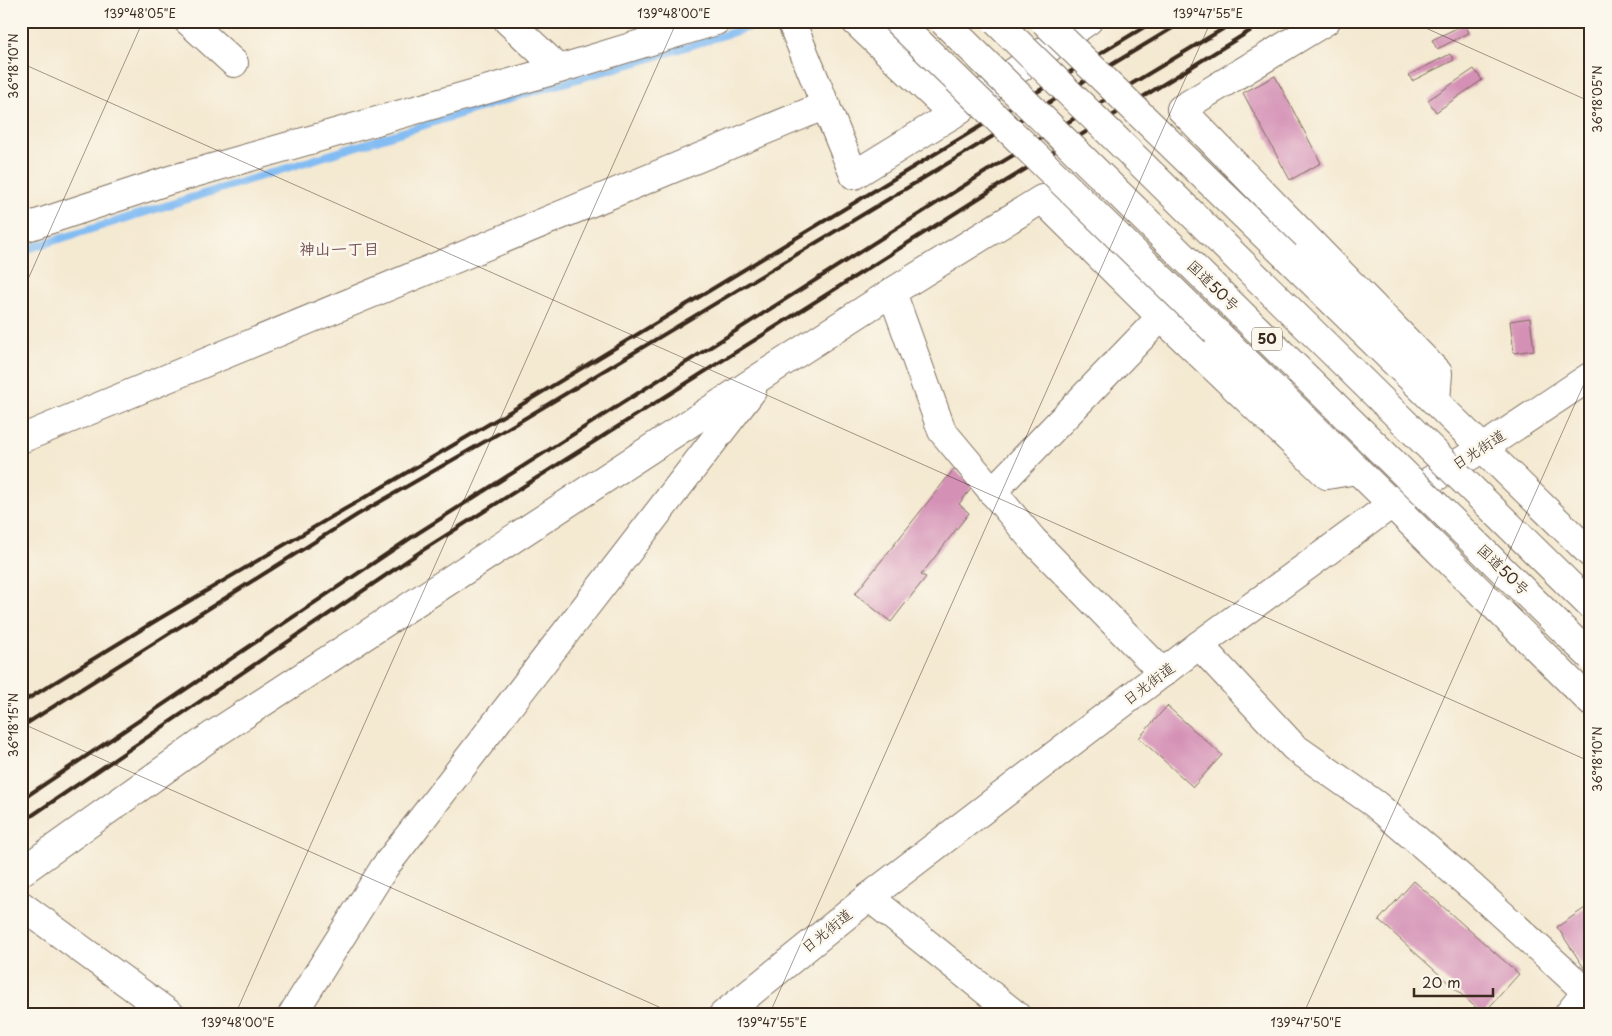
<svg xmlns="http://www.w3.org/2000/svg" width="1612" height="1036" viewBox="0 0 1612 1036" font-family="'Playpen Sans','Klee One',sans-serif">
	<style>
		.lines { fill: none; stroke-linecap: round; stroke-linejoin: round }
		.stream { stroke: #82bcf3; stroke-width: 8 }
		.building { fill: #d490b5 }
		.minor-casing { stroke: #7c6d5d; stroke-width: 30 }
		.major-casing { stroke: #7c6d5d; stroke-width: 30 }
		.highway-casing { stroke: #7c6d5d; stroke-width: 30 }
		.minor { stroke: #fff; stroke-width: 28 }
		.major { stroke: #fff; stroke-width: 28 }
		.highway { stroke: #fff; stroke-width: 28 }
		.rail { stroke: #3b2a1e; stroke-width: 4 }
		.highway-bridge-casing { stroke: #7c6d5d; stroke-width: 30; stroke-linecap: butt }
		.highway-bridge { stroke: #fff; stroke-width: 28 }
		.ticks { fill: none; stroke: #3b2a1e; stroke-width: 1; stroke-opacity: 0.45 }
		.labels { text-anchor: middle; stroke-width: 5; stroke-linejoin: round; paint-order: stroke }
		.shield { fill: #fbf7ec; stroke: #75685c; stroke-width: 1 }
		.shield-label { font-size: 14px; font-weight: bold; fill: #3b2a1e }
		.street-label { font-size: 15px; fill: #3b2a1e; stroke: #fbf7ec }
		.neighbourhood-label { font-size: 16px; font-weight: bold; fill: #714e53; stroke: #fbf7ec }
		.neatline { fill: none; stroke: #3b2a1e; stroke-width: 2 }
		.ticks-label { font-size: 12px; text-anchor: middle; fill: #3b2a1e }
	</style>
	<rect width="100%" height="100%" fill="#fbf7ec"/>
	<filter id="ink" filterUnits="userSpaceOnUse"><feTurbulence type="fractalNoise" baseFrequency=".02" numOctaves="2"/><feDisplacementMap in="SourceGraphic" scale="10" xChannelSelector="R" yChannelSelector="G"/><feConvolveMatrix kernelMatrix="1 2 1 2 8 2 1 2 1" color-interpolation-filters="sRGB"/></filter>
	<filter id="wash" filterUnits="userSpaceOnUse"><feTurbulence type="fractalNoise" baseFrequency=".0096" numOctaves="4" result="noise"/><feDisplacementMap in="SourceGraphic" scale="20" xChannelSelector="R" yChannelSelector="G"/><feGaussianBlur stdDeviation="1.12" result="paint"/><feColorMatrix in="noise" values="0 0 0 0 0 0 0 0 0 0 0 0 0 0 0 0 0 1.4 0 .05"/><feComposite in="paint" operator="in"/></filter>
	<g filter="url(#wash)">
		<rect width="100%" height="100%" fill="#f4e9d1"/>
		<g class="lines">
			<polyline class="stream" points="21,251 521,95 641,61 769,21"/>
		</g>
		<g id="blocks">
			<g class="building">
				<polygon points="1465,24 1469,33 1437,49 1432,40"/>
				<polygon points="1450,54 1454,60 1412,81 1409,75"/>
				<polygon points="1474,69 1482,80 1436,112 1428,100"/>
				<polygon points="1275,76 1321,163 1290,180 1243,93"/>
				<polygon points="1530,318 1534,350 1514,353 1510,321"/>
				<polygon points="954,469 974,485 959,504 969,513 921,575 926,577 891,622 855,594"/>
				<polygon points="1167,706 1222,755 1193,787 1139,738"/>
				<polygon points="1414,881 1519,974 1483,1014 1379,920"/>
				<polygon points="1591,904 1591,978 1557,927"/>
			</g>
		</g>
	</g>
	<g filter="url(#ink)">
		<use href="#blocks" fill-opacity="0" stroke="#7c6d5d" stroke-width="1"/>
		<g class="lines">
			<g class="minor-casing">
				<g id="minor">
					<polyline points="188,21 234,63"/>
					<polyline points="508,21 559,69"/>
					<polyline points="791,21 854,175 953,114 1088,21"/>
					<polyline points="855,21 953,114"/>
					<polyline points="1326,21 1181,109 1438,373 1436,402"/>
					<polyline points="21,229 170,180 559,69 716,21"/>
					<polyline points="892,292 942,431 1033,540 1163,673"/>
					<polyline points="21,439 826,105"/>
					<polyline points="992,492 1161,317"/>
					<polyline points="1199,645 1294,747 1375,804 1473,888 1591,996"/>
					<polyline points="21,872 213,735 765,374 892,292 1042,199 1161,317 1327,475 1357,470"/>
					<polyline points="869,897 1016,1015"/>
					<polyline points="21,905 171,1015"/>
					<polyline points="292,1015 384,868 752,391"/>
					<polyline points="1568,1015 1586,992 1591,991"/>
				</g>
			</g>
			<g class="major-casing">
				<polyline id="major" points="723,1015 869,897 1199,645 1392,504 1483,448 1591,376"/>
			</g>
			<g class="highway-casing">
				<g id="highway">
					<polyline points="1286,256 1591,554"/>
					<polyline points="1216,332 1392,504 1591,702"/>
				</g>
			</g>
			<use href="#minor" class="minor"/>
			<use href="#major" class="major"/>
			<use href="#highway" class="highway"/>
			<g class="rail">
				<polyline points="21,703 157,620 511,411 1154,21"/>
				<polyline points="21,727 357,515 522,420 1184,21"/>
				<polyline points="21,800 418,533 987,171 1236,21"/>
				<polyline points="21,823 423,550 998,186 1266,21"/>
			</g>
			<g class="highway-bridge-casing">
				<g id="highway-bridge">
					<polyline points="897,21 1216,332"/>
					<polyline points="943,21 1591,657"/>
					<polyline points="996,21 1591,606"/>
					<polyline points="1044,21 1286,256"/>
				</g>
			</g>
			<use href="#highway-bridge" class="highway-bridge"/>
		</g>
	</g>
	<path class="ticks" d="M1410,21L1591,102M21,63L1591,762M21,295L143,21M21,723L677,1015M235,1015L677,21M769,1015L1211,21M1303,1015L1591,368"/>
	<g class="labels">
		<rect class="shield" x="1252" y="327.5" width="30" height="23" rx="4"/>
		<g class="shield-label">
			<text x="1267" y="344">50</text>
		</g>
		<g class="street-label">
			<text transform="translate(1213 286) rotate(44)" y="5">国道50号</text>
			<text transform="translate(1479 450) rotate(-33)" y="5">日光街道</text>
			<text transform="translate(1503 570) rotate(44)" y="5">国道50号</text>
			<text transform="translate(1149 684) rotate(-37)" y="5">日光街道</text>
			<text transform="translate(827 931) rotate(-39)" y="5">日光街道</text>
		</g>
		<g class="neighbourhood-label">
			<text x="339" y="255">神山一丁目</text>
		</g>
	</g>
	<rect width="1612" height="1036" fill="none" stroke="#fbf7ec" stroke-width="55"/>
	<path d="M1414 988v8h79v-8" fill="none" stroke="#3b2a1e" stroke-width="2.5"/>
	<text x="1422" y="988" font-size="15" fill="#3b2a1e" stroke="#fbf7ec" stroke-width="4" paint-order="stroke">20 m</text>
	<rect x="28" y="28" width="1556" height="980" class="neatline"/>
	<g class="ticks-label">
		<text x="140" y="18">139°48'05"E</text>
		<text x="674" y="18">139°48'00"E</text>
		<text x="1208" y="18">139°47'55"E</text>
		<text transform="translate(14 66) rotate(-90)" y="4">36°18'10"N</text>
		<text transform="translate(1598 99) rotate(-90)" y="4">36°18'05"N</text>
		<text transform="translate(14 725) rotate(-90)" y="4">36°18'15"N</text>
		<text transform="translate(1598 759) rotate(-90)" y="4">36°18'10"N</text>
		<text x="238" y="1027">139°48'00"E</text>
		<text x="772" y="1027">139°47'55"E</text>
		<text x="1306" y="1027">139°47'50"E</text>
	</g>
</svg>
